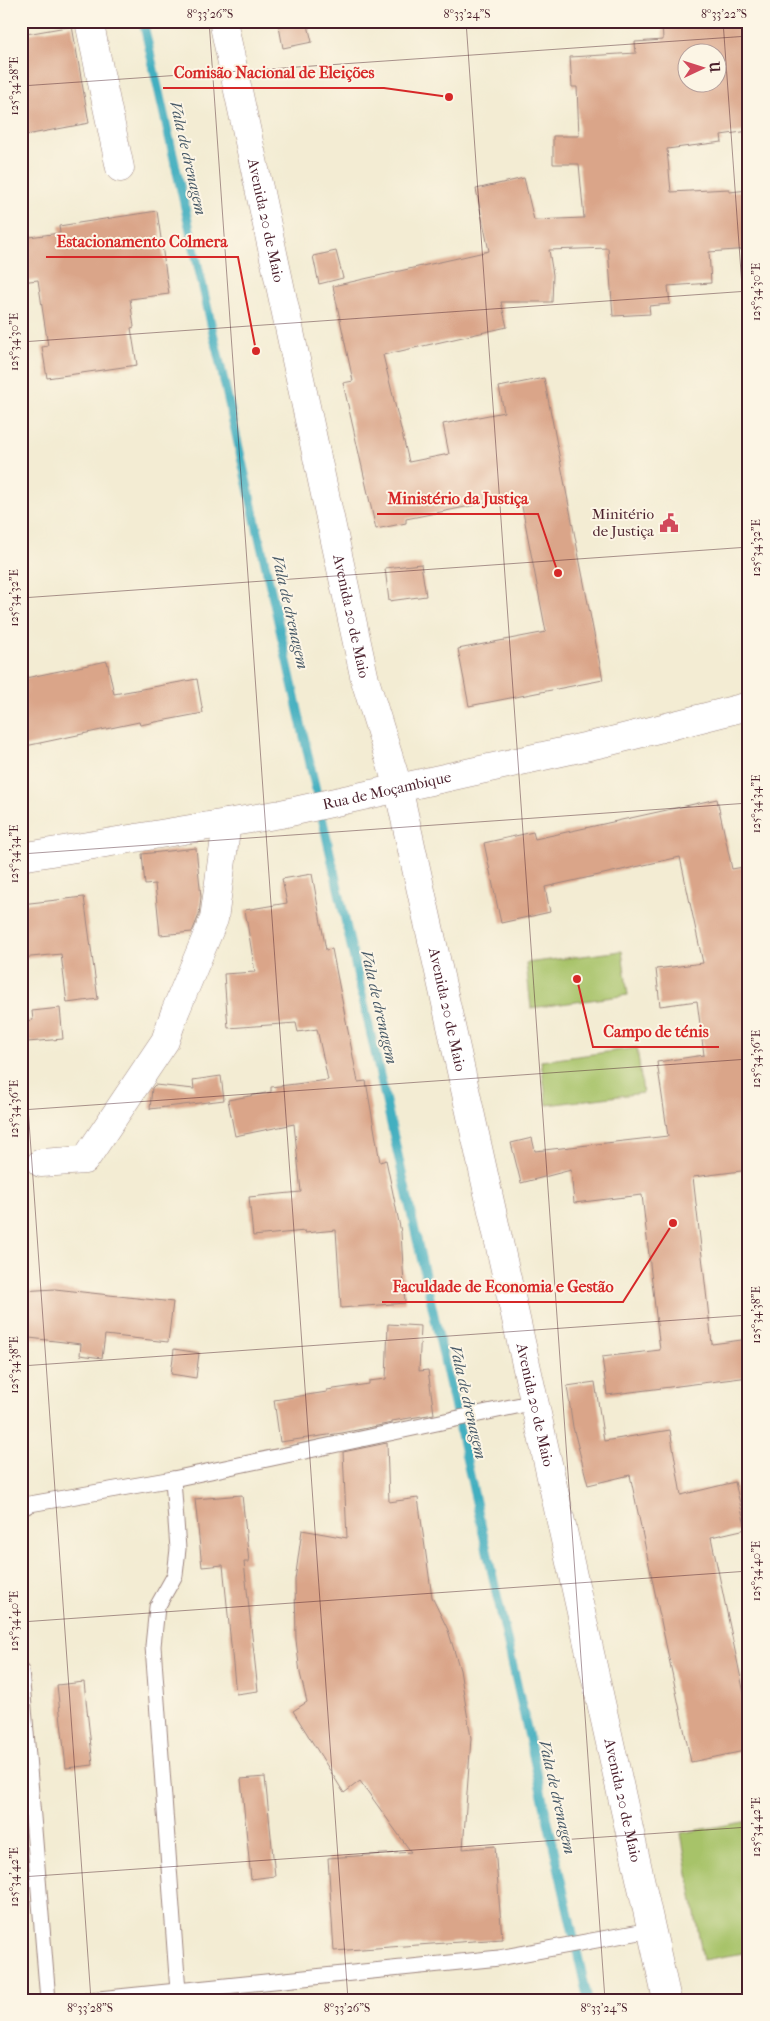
<svg xmlns="http://www.w3.org/2000/svg" width="770" height="2021" viewBox="0 0 770 2021" font-family="'IM FELL French Canon',serif">
	<style>
		.green { fill: #a7c369; stroke: #78714a }
		.lines { fill: none; stroke-linecap: round; stroke-linejoin: round }
		.stream { stroke: #43afc0; stroke-width: 9 }
		.building { fill: #daa589; fill-rule: evenodd }
		.lane-casing { stroke: #9e867f; stroke-width: 17 }
		.street-casing { stroke: #9e867f; stroke-width: 29 }
		.secondary-casing { stroke: #9e867f; stroke-width: 29 }
		.primary-casing { stroke: #9e867f; stroke-width: 29 }
		.lane { stroke: #fff; stroke-width: 15 }
		.street { stroke: #fff; stroke-width: 28 }
		.secondary { stroke: #fff; stroke-width: 28 }
		.primary { stroke: #fff; stroke-width: 28 }
		.ticks { fill: none; stroke: #4a1f2b; stroke-width: 1; stroke-opacity: 0.45 }
		.labels { text-anchor: middle; stroke-width: 4; stroke-linejoin: round; paint-order: stroke }
		.street-label { font-size: 15px; fill: #4a1f2b; stroke: #fcf5e5 }
		.poi-label { font-size: 15px; fill: #4a1f2b; stroke: #fcf5e5; text-anchor: end }
		.water-label { font-size: 16px; font-style: italic; fill: #475967; stroke: #fcf5e5 }
		.leader { fill: none; stroke: #d62828; stroke-width: 2 }
		.callout-dot { fill: #d62828; stroke: #fcf5e5; stroke-width: 2 }
		.callout-label { font-size: 16px; text-anchor: middle; font-weight: bold; fill: #d62828; stroke: #fcf5e5; stroke-width: 4; stroke-linejoin: round; paint-order: stroke }
		.neatline { fill: none; stroke: #4a1f2b; stroke-width: 2 }
		.ticks-label { font-size: 12px; text-anchor: middle; fill: #4a1f2b }
	</style>
	<rect width="100%" height="100%" fill="#fcf5e5"/>
	<filter id="ink" filterUnits="userSpaceOnUse"><feTurbulence type="fractalNoise" baseFrequency=".02" numOctaves="2"/><feDisplacementMap in="SourceGraphic" scale="10" xChannelSelector="R" yChannelSelector="G"/><feConvolveMatrix kernelMatrix="1 2 1 2 8 2 1 2 1" color-interpolation-filters="sRGB"/></filter>
	<filter id="wash" filterUnits="userSpaceOnUse"><feTurbulence type="fractalNoise" baseFrequency=".0096" numOctaves="4" result="noise"/><feDisplacementMap in="SourceGraphic" scale="20" xChannelSelector="R" yChannelSelector="G"/><feGaussianBlur stdDeviation="1.12" result="paint"/><feColorMatrix in="noise" values="0 0 0 0 0 0 0 0 0 0 0 0 0 0 0 0 0 1.4 0 .05"/><feComposite in="paint" operator="in"/></filter>
	<g filter="url(#wash)">
		<rect width="100%" height="100%" fill="#f3ecd3"/>
		<g class="green">
			<polygon points="622,951 628,995 531,1008 526,963"/>
			<polygon points="637,1048 643,1093 547,1105 541,1061"/>
			<polygon points="749,1821 749,1952 703,1960 681,1833"/>
		</g>
		<g class="lines">
			<polyline class="stream" points="143,21 588,2000"/>
		</g>
		<g id="blocks">
			<g class="building">
				<polygon points="278,21 307,21 312,42 283,48"/>
				<path d="M662,21H689V28L749,21V41L744,42L749,131L721,135L722,142L667,149L671,192L729,189V192L749,190V249L709,252L711,283L668,286L670,304L649,306L650,314L613,316L608,248L549,250L553,275L552,302H501L507,327L383,355L409,462L449,454L443,424L504,412L499,387L544,378L603,680L469,706L458,649L546,632L520,496L406,519V523L376,529L343,383L353,381L333,286L489,251L476,189L524,178L534,220L584,218L579,164H553V136H579L577,87H572L570,57L636,53L635,42L663,40ZM688,52H718V82H688Z"/>
				<polygon points="72,26 89,123 21,136 21,35"/>
				<polygon points="157,211 169,294 130,299 134,327 131,328 137,365 47,378 42,347 48,346 38,280 21,282 21,238 60,233 59,226"/>
				<polygon points="336,251 343,278 319,284 313,256"/>
				<polygon points="421,564 426,596 389,601 385,568"/>
				<polygon points="107,661 114,694 197,679 203,713 140,725 139,722 21,747 21,679"/>
				<polygon points="717,799 732,869 749,866 749,1170 693,1177 712,1344 749,1339 749,1377 607,1395 602,1357 660,1350 642,1195 574,1203 571,1170 521,1183 511,1143 532,1138 535,1151 668,1136 657,1062 704,1055 697,1001 660,1006 656,969 703,963 680,857 545,887 550,912 501,923 484,843 533,832 535,839"/>
				<polygon points="196,848 201,897 199,915 192,932 160,935 155,884 145,885 142,854"/>
				<polygon points="312,874 326,950 332,949 358,1082 366,1081 380,1162 386,1160 401,1232 405,1303 341,1308 336,1230 305,1233 305,1231 253,1236 249,1197 301,1192 294,1124 235,1136 228,1100 271,1092 271,1087 328,1080 317,1029 298,1032 296,1023 228,1028 224,974 255,972 245,910 287,903 282,879"/>
				<polygon points="84,897 98,999 67,1003 61,954 21,958 21,904"/>
				<polygon points="60,1008 63,1039 28,1042 26,1021 33,1020 32,1011"/>
				<polygon points="221,1076 224,1100 150,1109 152,1088 155,1085 194,1089 193,1080"/>
				<polygon points="55,1289 173,1302 168,1342 105,1335 102,1358 80,1355 81,1344 21,1337 21,1291"/>
				<polygon points="388,1324 421,1326 419,1371 428,1370 434,1414 392,1421 392,1423 342,1433 280,1442 274,1400 327,1392 327,1390 369,1384 369,1381 386,1379"/>
				<polygon points="174,1349 199,1353 196,1378 171,1374"/>
				<polygon points="595,1382 604,1441 670,1430 681,1495 735,1482 746,1529 711,1537 749,1717 749,1750 691,1762 630,1475 588,1485 573,1427 567,1386"/>
				<polygon points="387,1443 389,1502 418,1498 432,1597 448,1630 460,1670 471,1738 463,1849 495,1846 502,1939 334,1951 328,1858 411,1852 360,1781 344,1793 293,1711 307,1702 300,1673 296,1640 295,1580 302,1530 347,1538 343,1452"/>
				<polygon points="242,1495 249,1562 244,1562 258,1691 236,1694 223,1565 202,1567 195,1499"/>
				<polygon points="84,1682 93,1765 66,1768 57,1685"/>
				<polygon points="265,1777 275,1876 251,1879 241,1779"/>
			</g>
		</g>
	</g>
	<g filter="url(#ink)">
		<use href="#blocks" fill-opacity="0" stroke="#9e867f" stroke-width="1"/>
		<g class="lines">
			<g class="lane-casing">
				<g id="lane">
					<polyline points="173,1479 178,1549 175,1575 157,1607 153,1646 178,1991"/>
					<polyline points="21,1509 30,1504 173,1479 535,1402"/>
					<polyline points="21,1671 48,2000"/>
					<polyline points="89,2000 499,1958 651,1930"/>
				</g>
			</g>
			<g class="street-casing">
				<g id="street">
					<polyline points="89,21 120,168"/>
					<polyline points="41,1163 85,1160 165,1041 175,1012 214,919 227,823"/>
				</g>
			</g>
			<g class="secondary-casing">
				<g id="secondary">
					<path id="s1" d="M21,857L281,814L607,742L749,706"/>
				</g>
			</g>
			<g class="primary-casing">
				<g id="primary">
					<path id="s2" d="M223,21L365,680L398,787L667,2000"/>
				</g>
			</g>
			<use href="#lane" class="lane"/>
			<use href="#street" class="street"/>
			<use href="#secondary" class="secondary"/>
			<use href="#primary" class="primary"/>
		</g>
	</g>
	<path class="ticks" d="M209,21L348,2000M466,21L605,2000M723,21L749,384M21,86L749,36M21,342L749,291M21,598L749,547M21,854L749,803M21,1008L91,2000M21,1110L749,1059M21,1366L749,1315M21,1622L749,1571M21,1877L749,1827"/>
	<defs>
		<g id="civic-bare" transform="scale(1.5)"><path d="M-.6-6.5H3V-4.5H.6V-3L4-1V1h2V6H-6V1h2V-1L-.6-3ZM-1.2 2.5V6h2.4V2.5Z" fill="#d1495b" stroke="#fcf5e5" stroke-width="2.5" paint-order="stroke"/></g>
	</defs>
	<g fill-rule="evenodd">
		<use href="#civic-bare" x="669" y="523"/>
	</g>
	<g class="labels">
		<g class="street-label">
			<text dy="5" stroke="none"><textPath href="#s2" startOffset="204">Avenida 20 de Maio</textPath></text>
			<text dy="5" stroke="none"><textPath href="#s2" startOffset="609">Avenida 20 de Maio</textPath></text>
			<text dy="5" stroke="none"><textPath href="#s1" startOffset="372">Rua de Moçambique</textPath></text>
			<text dy="5" stroke="none"><textPath href="#s2" startOffset="1014">Avenida 20 de Maio</textPath></text>
			<text dy="5" stroke="none"><textPath href="#s2" startOffset="1419">Avenida 20 de Maio</textPath></text>
			<text dy="5" stroke="none"><textPath href="#s2" startOffset="1824">Avenida 20 de Maio</textPath></text>
		</g>
		<g class="poi-label">
			<text x="654" y="519">Minitério<tspan x="654" dy="17">de Justiça</tspan></text>
		</g>
		<g class="water-label">
			<text transform="translate(189 158) rotate(77)" y="6">Vala de drenagem</text>
			<text transform="translate(291 612) rotate(77)" y="6">Vala de drenagem</text>
			<text transform="translate(380 1007) rotate(77)" y="6">Vala de drenagem</text>
			<text transform="translate(469 1402) rotate(77)" y="6">Vala de drenagem</text>
			<text transform="translate(558 1797) rotate(77)" y="6">Vala de drenagem</text>
		</g>
	</g>
	<path class="leader" d="M449 97L384 88H163M256 351L238 257H46M558 573L538 514H377M577 979L593 1047H719M673 1223L623 1302H382"/>
	<g class="callout-dot">
		<circle cx="449" cy="97" r="5"/>
		<circle cx="256" cy="351" r="5"/>
		<circle cx="558" cy="573" r="5"/>
		<circle cx="577" cy="979" r="5"/>
		<circle cx="673" cy="1223" r="5"/>
	</g>
	<g class="callout-label">
		<text x="274" y="78">Comisão Nacional de Eleições</text>
		<text x="142" y="247">Estacionamento Colmera</text>
		<text x="458" y="504">Ministério da Justiça</text>
		<text x="656" y="1037">Campo de ténis</text>
		<text x="503" y="1292">Faculdade de Economia e Gestão</text>
	</g>
	<rect width="770" height="2021" fill="none" stroke="#fcf5e5" stroke-width="55"/>
	<g transform="translate(702 68) rotate(86)"><circle r="24" fill="#fcf5e5" stroke="#b59f9b"/>
	<path d="M0-4L9 19L0 12L-9 19Z" fill="#d1495b"/>
	<text y="-8" font-size="14" font-weight="bold" text-anchor="middle" fill="#4a1f2b">U</text>
	</g>
	<rect x="28" y="28" width="714" height="1966" class="neatline"/>
	<g class="ticks-label">
		<text x="210" y="18">8°33'26"S</text>
		<text x="467" y="18">8°33'24"S</text>
		<text x="724" y="18">8°33'22"S</text>
		<text transform="translate(14 86) rotate(-90)" y="4">125°34'28"E</text>
		<text transform="translate(756 292) rotate(-90)" y="4">125°34'30"E</text>
		<text transform="translate(14 342) rotate(-90)" y="4">125°34'30"E</text>
		<text transform="translate(756 548) rotate(-90)" y="4">125°34'32"E</text>
		<text transform="translate(14 598) rotate(-90)" y="4">125°34'32"E</text>
		<text transform="translate(756 804) rotate(-90)" y="4">125°34'34"E</text>
		<text transform="translate(14 854) rotate(-90)" y="4">125°34'34"E</text>
		<text transform="translate(756 1059) rotate(-90)" y="4">125°34'36"E</text>
		<text transform="translate(14 1109) rotate(-90)" y="4">125°34'36"E</text>
		<text transform="translate(756 1315) rotate(-90)" y="4">125°34'38"E</text>
		<text transform="translate(14 1365) rotate(-90)" y="4">125°34'38"E</text>
		<text transform="translate(756 1571) rotate(-90)" y="4">125°34'40"E</text>
		<text transform="translate(14 1621) rotate(-90)" y="4">125°34'40"E</text>
		<text transform="translate(756 1827) rotate(-90)" y="4">125°34'42"E</text>
		<text transform="translate(14 1877) rotate(-90)" y="4">125°34'42"E</text>
		<text x="90" y="2012">8°33'28"S</text>
		<text x="347" y="2012">8°33'26"S</text>
		<text x="604" y="2012">8°33'24"S</text>
	</g>
</svg>
